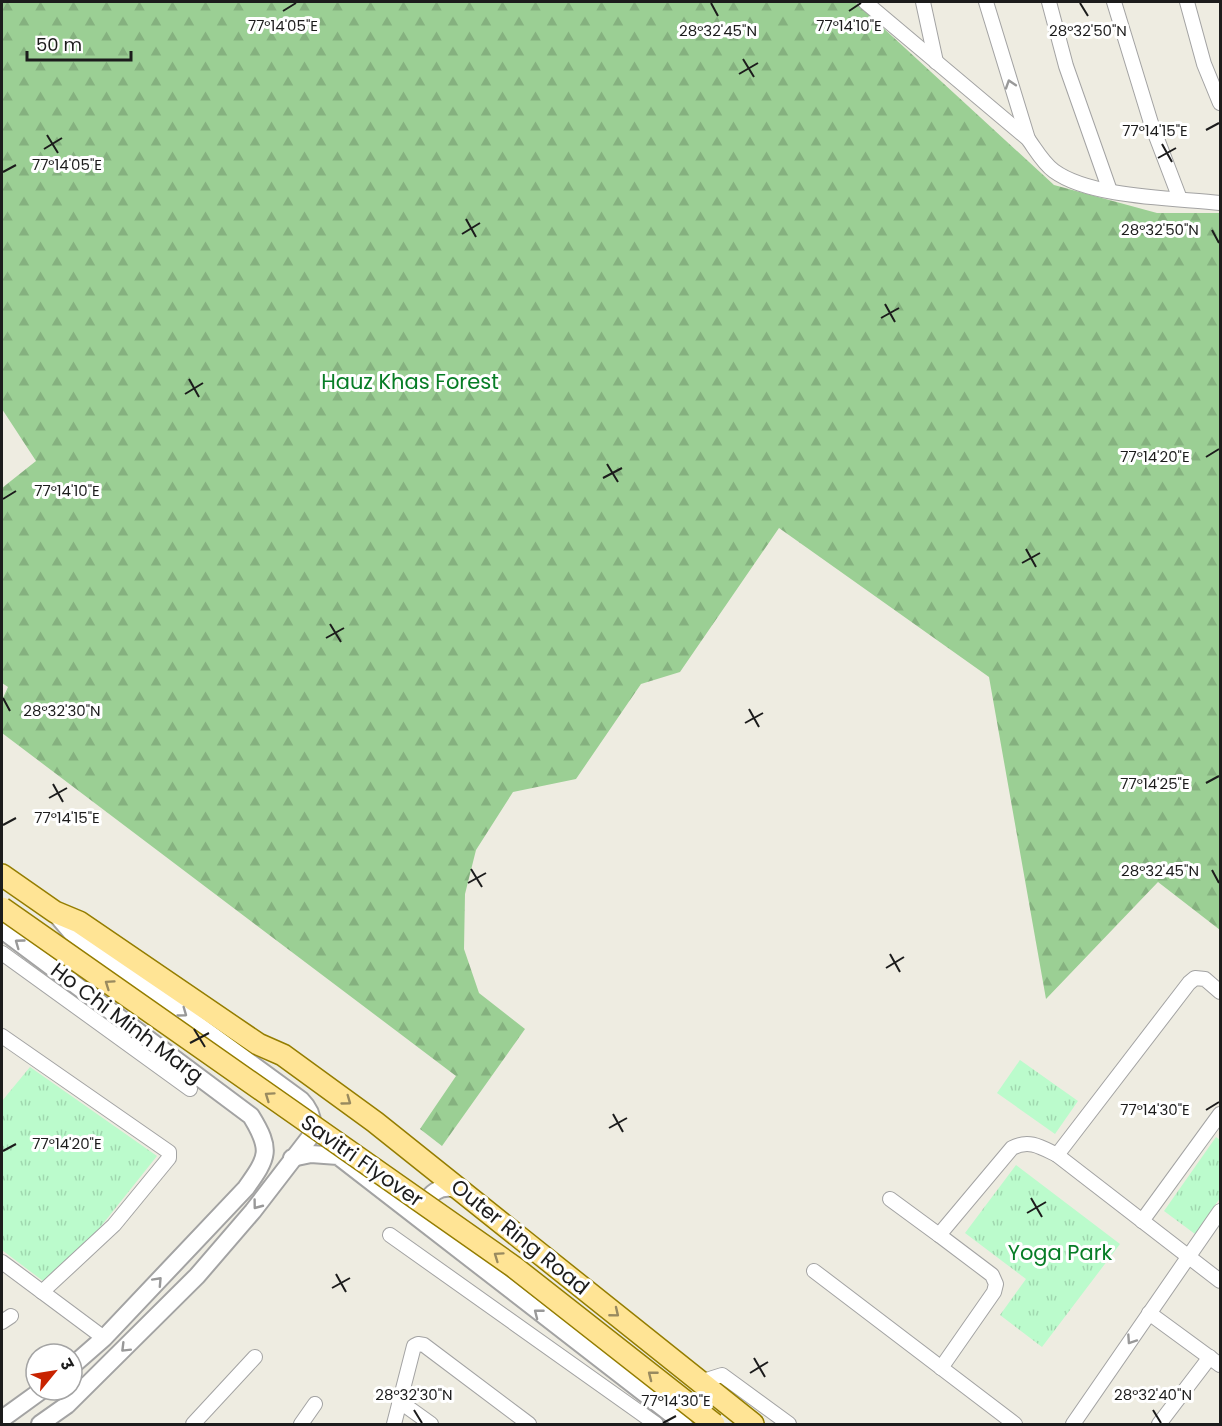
<svg xmlns="http://www.w3.org/2000/svg" width="1222" height="1426" viewBox="0 0 1222 1426" font-family="Poppins,'Noto Sans Devanagari',sans-serif">
	<style>
		.forest { fill: url(#forest-firs) }
		.park { fill: url(#park-tufts) }
		.lines { fill: none; stroke-linecap: round; stroke-linejoin: round }
		.minor-casing { stroke: #a3a3a3; stroke-width: 16 }
		.tertiary-casing { stroke: #a3a3a3; stroke-width: 20 }
		.primary-casing { stroke: #947d00; stroke-width: 24 }
		.minor { stroke: #fff; stroke-width: 14 }
		.tertiary { stroke: #fff; stroke-width: 16 }
		.primary { stroke: #ffe495; stroke-width: 21 }
		.primary-bridge-casing { stroke: #947d00; stroke-width: 24; stroke-linecap: butt }
		.primary-bridge { stroke: #ffe495; stroke-width: 21 }
		.oneway { stroke: #999 }
		.oneway2 { stroke: #998a5f }
		.ticks { fill: none; stroke: #1c1c1c; stroke-width: 2 }
		.labels { text-anchor: middle; stroke-width: 6; stroke-linejoin: round; paint-order: stroke }
		.park-label { font-size: 21px; fill: #077d26; stroke: #fff }
		.street-label { font-size: 21px; fill: #1c1c1c; stroke: #fff }
		.ticks-label { font-size: 15px; text-anchor: middle; fill: #1c1c1c; stroke: #fff; stroke-width: 6; stroke-linejoin: round; paint-order: stroke }
	</style>
	<defs>
		<pattern id="forest-firs" width="22" height="20" patternUnits="userSpaceOnUse" patternTransform="scale(1.5)"><rect width="22" height="20" fill="#9bcf94"/><path d="M5 1l3.5 6h-7zM16 11l3.5 6h-7z" fill="#85b17f"/></pattern>
		<pattern id="park-tufts" width="24" height="20" patternUnits="userSpaceOnUse" patternTransform="scale(1.5)"><rect width="24" height="20" fill="#bbfbcc"/><path d="M3 7l-1-3M5 7V3M7 7l1-3M15 17l-1-3M17 17v-4M19 17l1-3" fill="none" stroke="#a0d7af"/></pattern>
	</defs>
	<rect width="100%" height="100%" fill="#eeece1"/>
	<polygon class="forest" points="2,2 855,2 1054,185 1157,213 1220,213 1220,930 1158,882 1046,999 989,677 779,528 680,672 641,684 576,779 513,792 476,850 465,894 464,949 479,993 525,1029 442,1146 420,1129 456,1076 2,733 2,700 8,687 2,683 2,488 36,461 2,409"/>
	<g class="park">
		<polygon points="1020,1060 1078,1101 1055,1134 997,1093"/>
		<polygon points="30,1067 157,1156 94,1235 43,1281 2,1250 2,1101"/>
		<polygon points="1216,1137 1220,1140 1220,1198 1195,1234 1164,1211"/>
		<polygon points="1016,1165 1120,1244 1042,1347 1000,1315 1026,1279 965,1233"/>
	</g>
	<g class="lines">
		<g class="minor-casing">
			<g id="minor">
				<path d="M865,2L1028,139C1036,150 1043,163 1054,171C1091,198 1175,198 1220,203"/>
				<polyline points="923,2 936,62"/>
				<polyline points="986,2 1028,139"/>
				<polyline points="1049,2 1066,66 1110,191"/>
				<polyline points="1114,2 1151,123 1180,199"/>
				<polyline points="1187,2 1204,64 1220,103"/>
				<polyline points="2,953 190,1089"/>
				<polyline points="2,1036 169,1152 169,1158 114,1225 42,1292"/>
				<polyline points="1057,1155 1189,983 1195,978 1205,979 1220,992"/>
				<polyline points="890,1199 939,1235"/>
				<polyline points="1142,1221 1220,1114"/>
				<polyline points="390,1235 656,1424"/>
				<polyline points="2,1262 104,1338"/>
				<polyline points="814,1271 1015,1424"/>
				<polyline points="1149,1313 1220,1365"/>
				<polyline points="2,1322 11,1316"/>
				<path d="M941,1368L994,1292L996,1284L992,1275L939,1235L1012,1148C1029,1139 1041,1147 1057,1155L1220,1281"/>
				<polyline points="700,1382 722,1375 789,1424"/>
				<polyline points="399,1401 431,1424"/>
				<polyline points="193,1424 255,1357"/>
				<polyline points="301,1424 315,1404"/>
				<polyline points="394,1424 414,1346 418,1344 424,1345 529,1424"/>
				<polyline points="1073,1424 1220,1211"/>
				<polyline points="1159,1424 1210,1357"/>
			</g>
		</g>
		<g class="tertiary-casing">
			<g id="tertiary">
				<path d="M2,930L251,1116C272,1150 268,1157 246,1188L104,1338L72,1366"/>
				<polyline points="292,1158 311,1154 338,1156 684,1424"/>
				<path d="M423,1216C425,1193 441,1182 462,1191"/>
				<polyline points="2,1419 42,1390"/>
				<path d="M40,1424L67,1405L197,1276L253,1211L310,1137C315,1122 312,1111 301,1100L72,933L55,913"/>
			</g>
		</g>
		<g class="primary-casing">
			<polyline id="primary" points="2,875 55,912 79,922 258,1044 283,1055 375,1122 753,1424"/>
		</g>
		<use href="#minor" class="minor"/>
		<use href="#tertiary" class="tertiary"/>
		<use href="#primary" class="primary"/>
		<g class="primary-bridge-casing">
			<polyline id="primary-bridge" points="2,908 514,1267 714,1424"/>
		</g>
		<use href="#primary-bridge" class="primary-bridge"/>
	</g>
	<defs><path id="oneway-chevron" d="M-2-3.5L2.5 0L-2 3.5" fill="none" stroke-width="1.6" stroke-linecap="round" stroke-linejoin="round" transform="scale(1.5)"/></defs>
	<g class="oneway">
		<use href="#oneway-chevron" transform="translate(1010 84) rotate(-108)"/>
		<use href="#oneway-chevron" transform="translate(19 943) rotate(-144)"/>
		<use href="#oneway-chevron" transform="translate(183 1013) rotate(36)"/>
		<use href="#oneway-chevron" transform="translate(257 1205) rotate(127)"/>
		<use href="#oneway-chevron" transform="translate(158 1281) rotate(-47)"/>
		<use href="#oneway-chevron" transform="translate(538 1313) rotate(-142)"/>
		<use href="#oneway-chevron" transform="translate(1131 1340) rotate(124)"/>
		<use href="#oneway-chevron" transform="translate(125 1348) rotate(135)"/>
	</g>
	<g class="oneway2">
		<use href="#oneway-chevron" transform="translate(109 984) rotate(-145)"/>
		<use href="#oneway-chevron" transform="translate(269 1096) rotate(-145)"/>
		<use href="#oneway-chevron" transform="translate(347 1101) rotate(36)"/>
		<use href="#oneway-chevron" transform="translate(498 1256) rotate(-145)"/>
		<use href="#oneway-chevron" transform="translate(615 1313) rotate(39)"/>
		<use href="#oneway-chevron" transform="translate(652 1375) rotate(-142)"/>
	</g>
	<path class="ticks" d="M711,3L718,16M1080,3L1088,16M283,11L296,3M849,11L861,3M743,59L754,77M739,74L758,63M1206,130L1219,123M47,135L58,153M1162,144L1172,162M44,149L62,138M1158,158L1176,148M3,172L16,165M466,219L476,237M1212,230L1219,243M462,234L480,223M885,304L895,322M881,318L899,308M189,379L199,397M185,394L203,383M1206,457L1219,449M607,464L618,482M603,478L622,468M3,499L16,491M1026,549L1036,567M1022,563L1040,553M330,624L341,642M326,638L344,628M3,698L10,711M749,709L759,727M745,723L763,713M1206,783L1219,776M53,784L63,802M49,798L67,788M3,825L16,818M471,869L482,887M1212,870L1219,883M468,883L486,873M890,954L900,972M886,968L904,957M194,1029L205,1047M190,1043L209,1033M1206,1110L1219,1102M613,1114L623,1132M609,1128L627,1118M3,1151L16,1144M1031,1198L1042,1217M1027,1213L1046,1202M336,1274L346,1292M332,1288L350,1278M754,1358L765,1377M750,1373L768,1362M414,1410L422,1423M1153,1410L1161,1423M663,1423L676,1416"/>
	<g class="labels">
		<g class="park-label">
			<text x="410" y="389">Hauz Khas Forest</text>
			<text x="1060" y="1260">Yoga Park</text>
		</g>
		<g class="street-label">
			<text transform="translate(127 1023) rotate(37)" y="7">Ho Chi Minh Marg</text>
			<text transform="translate(362 1161) rotate(35)" y="7">Savitri Flyover</text>
			<text transform="translate(520 1237) rotate(39)" y="7">Outer Ring Road</text>
		</g>
	</g>
	<g class="ticks-label">
		<text x="283" y="31">77°14'05"E</text>
		<text x="849" y="31">77°14'10"E</text>
		<text x="718" y="36">28°32'45"N</text>
		<text x="1088" y="36">28°32'50"N</text>
		<text x="1155" y="136">77°14'15"E</text>
		<text x="67" y="170">77°14'05"E</text>
		<text x="1160" y="235">28°32'50"N</text>
		<text x="1155" y="462">77°14'20"E</text>
		<text x="67" y="496">77°14'10"E</text>
		<text x="62" y="716">28°32'30"N</text>
		<text x="1155" y="789">77°14'25"E</text>
		<text x="67" y="823">77°14'15"E</text>
		<text x="1160" y="876">28°32'45"N</text>
		<text x="1155" y="1115">77°14'30"E</text>
		<text x="67" y="1149">77°14'20"E</text>
		<text x="414" y="1400">28°32'30"N</text>
		<text x="1153" y="1400">28°32'40"N</text>
		<text x="676" y="1406">77°14'30"E</text>
	</g>
	<rect width="1222" height="1426" fill="none" stroke="#1c1c1c" stroke-width="6"/>
	<g transform="translate(54 1372) rotate(60)"><circle r="28" fill="#ffffff" stroke="#a4a4a4" stroke-width="1.5"/>
	<path d="M0-4.5L10 22L0 15L-10 22Z" fill="#c82300"/>
	<text y="-9" font-size="16" font-weight="bold" text-anchor="middle" fill="#1c1c1c">उ</text>
	</g>
	<path d="M27 51v9h104v-9" fill="none" stroke="#1c1c1c" stroke-width="3"/>
	<text x="36" y="51" font-size="18" fill="#1c1c1c" stroke="#ffffff" stroke-width="4.5" paint-order="stroke">50 m</text>
</svg>
